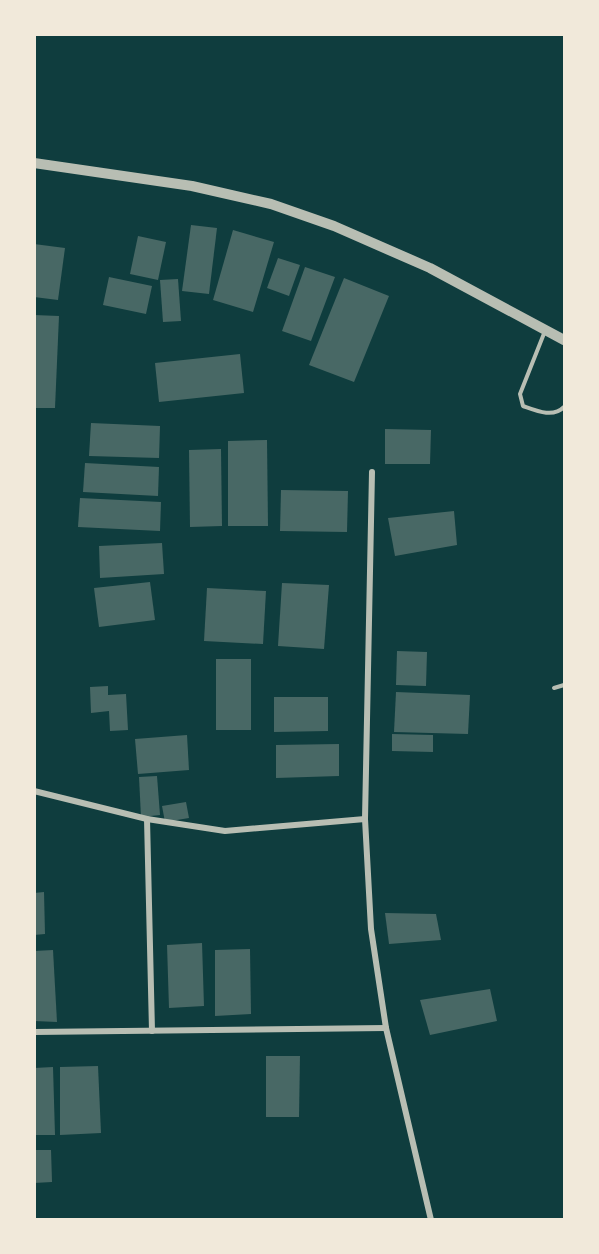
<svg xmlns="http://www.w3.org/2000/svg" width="599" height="1254" viewBox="0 0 599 1254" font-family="'Nunito Sans',sans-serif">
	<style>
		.building { fill: #486865 }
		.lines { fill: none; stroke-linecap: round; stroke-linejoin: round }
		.service { stroke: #b8beb3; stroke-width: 4 }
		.minor { stroke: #b8beb3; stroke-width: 6 }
		.tertiary { stroke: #b8beb3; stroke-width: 10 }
	</style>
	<rect width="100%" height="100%" fill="#0f3d3e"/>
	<g class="building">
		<polygon points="191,225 217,228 209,294 182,291"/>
		<polygon points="233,230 274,242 253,312 213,300"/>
		<polygon points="138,236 166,242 158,280 130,274"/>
		<polygon points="34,244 65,248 58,300 34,297"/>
		<polygon points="278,258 300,265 289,296 267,288"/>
		<polygon points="305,267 335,277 311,341 282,331"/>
		<polygon points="109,277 152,286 146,314 103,305"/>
		<polygon points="344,278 389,296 354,382 309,365"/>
		<polygon points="178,279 181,321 163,322 160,280"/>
		<polygon points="34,315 59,316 55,408 34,408"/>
		<polygon points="240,354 244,393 159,402 155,363"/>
		<polygon points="91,423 160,426 159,458 89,456"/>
		<polygon points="385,429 431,430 430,464 385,464"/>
		<polygon points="267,440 268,526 228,526 228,441"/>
		<polygon points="221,449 222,526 190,527 189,450"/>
		<polygon points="85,463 159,467 158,496 83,492"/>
		<polygon points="281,490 348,491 347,532 280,531"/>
		<polygon points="80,498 161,502 160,531 78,527"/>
		<polygon points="454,511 457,545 395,556 388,518"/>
		<polygon points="162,543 164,574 100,578 99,546"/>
		<polygon points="150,582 155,620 99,627 94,588"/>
		<polygon points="282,583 329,585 324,649 278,646"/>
		<polygon points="207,588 266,591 263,644 204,641"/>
		<polygon points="397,651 427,652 426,686 396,685"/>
		<rect x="216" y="659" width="35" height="71"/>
		<polygon points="108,686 108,695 126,694 128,730 110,731 109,711 91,713 90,687"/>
		<polygon points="396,692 470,695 468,734 394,732"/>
		<polygon points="274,697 328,697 328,731 274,732"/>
		<polygon points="392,734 433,735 433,752 392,751"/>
		<polygon points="187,735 189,770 138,774 135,739"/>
		<polygon points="339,744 339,776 276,778 276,745"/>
		<polygon points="157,776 160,815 141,817 139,777"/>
		<polygon points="186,802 189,818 165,822 162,806"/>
		<polygon points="44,892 45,934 34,935 34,893"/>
		<polygon points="385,913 436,914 441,940 389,944"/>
		<polygon points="202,943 204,1006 169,1008 167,945"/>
		<polygon points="250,949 251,1014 215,1016 215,950"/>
		<polygon points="53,950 57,1022 34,1021 34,951"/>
		<polygon points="490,989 497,1021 430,1035 420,1000"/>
		<polygon points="266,1056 300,1056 299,1117 266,1117"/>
		<polygon points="98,1066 101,1133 60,1135 60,1067"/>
		<polygon points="53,1067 55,1135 34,1135 34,1068"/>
		<polygon points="34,1150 51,1150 52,1182 34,1183"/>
	</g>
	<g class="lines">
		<g class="service">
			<path d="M545,331L520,394L523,406C537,411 553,418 564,407"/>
			<polyline points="554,688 564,685"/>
		</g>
		<g class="minor">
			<polyline points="372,472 365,819 371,929 386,1028 431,1220"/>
			<polyline points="34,791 147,819 225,831 365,819"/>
			<polyline points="147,819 152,1031"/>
			<polyline points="34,1032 386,1028"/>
		</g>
		<polyline class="tertiary" points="34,163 192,186 271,204 334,226 430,268 564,340"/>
	</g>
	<rect width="599" height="1254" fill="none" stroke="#f1e9da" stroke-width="72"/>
</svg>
